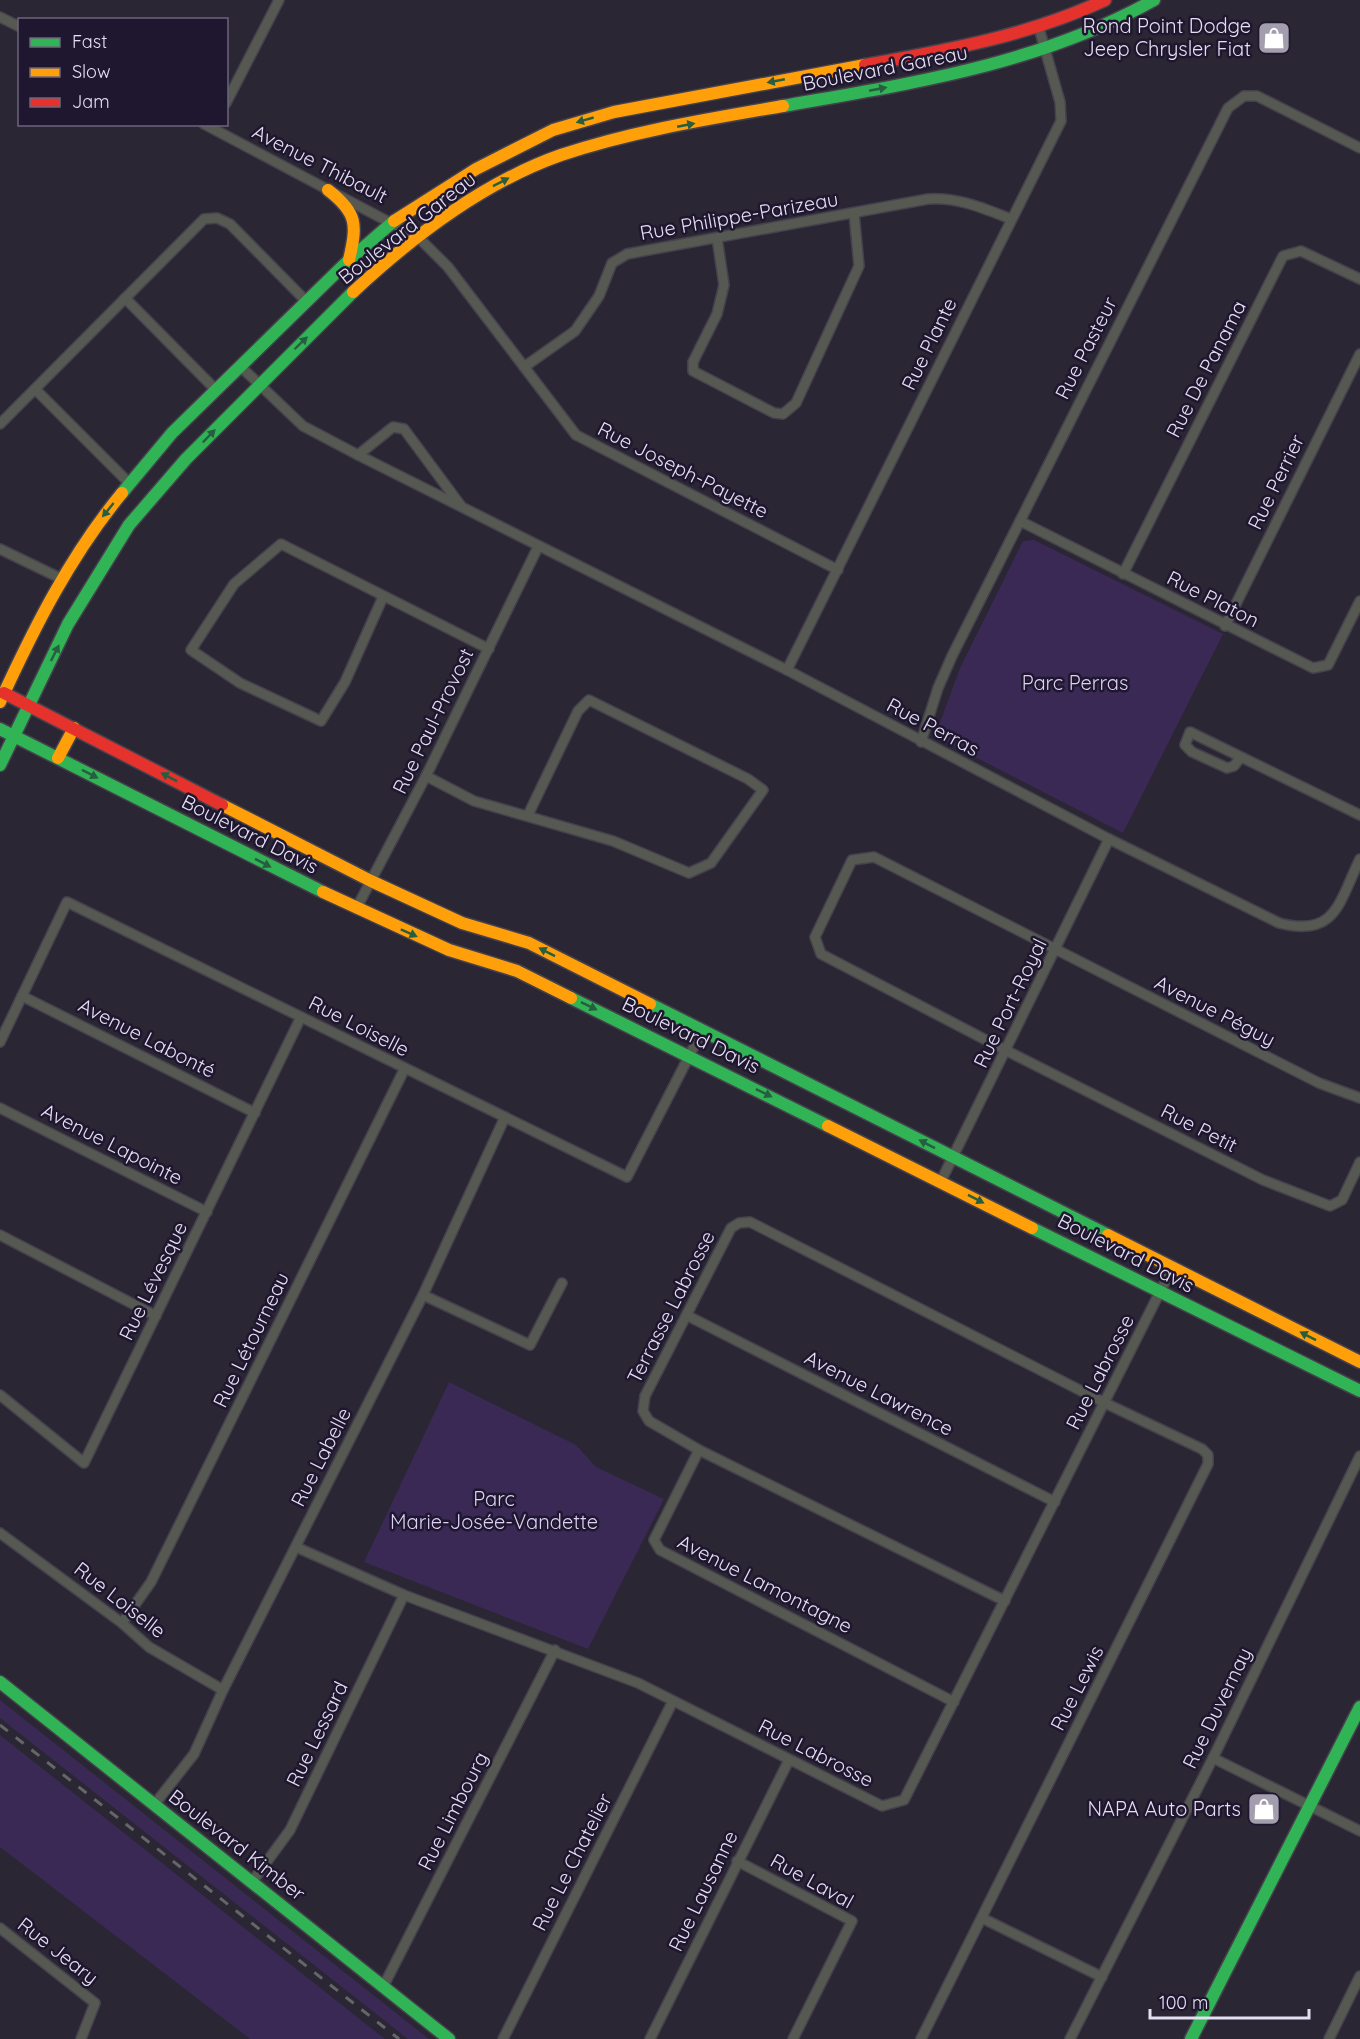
<svg xmlns="http://www.w3.org/2000/svg" width="1360" height="2039" viewBox="0 0 1360 2039" font-family="Quicksand,sans-serif">
	<style>
		.green { fill: #3a2955 }
		.lines { fill: none; stroke-linecap: round; stroke-linejoin: round }
		.street-casing { stroke: #45414d; stroke-width: 12 }
		.fast-casing { stroke: #45414d; stroke-width: 15 }
		.slow-casing { stroke: #45414d; stroke-width: 15 }
		.jam-casing { stroke: #45414d; stroke-width: 15 }
		.street { stroke: #565952; stroke-width: 9 }
		.fast { stroke: #30b455; stroke-width: 12 }
		.slow { stroke: #ff9f0a; stroke-width: 12 }
		.jam { stroke: #e5322d; stroke-width: 12 }
		.rail { stroke: #666668; stroke-width: 3; stroke-dasharray: 10 10; stroke-linecap: butt }
		.oneway { fill: #275d40 }
		.labels { text-anchor: middle; stroke-width: 5; stroke-linejoin: round; paint-order: stroke }
		.poi-label { font-size: 20px; fill: #e4dff1; stroke: #1f162f; text-anchor: end }
		.street-label { font-size: 20px; fill: #e4dff1; stroke: #1f162f }
		.park-label { font-size: 20px; fill: #dcd1f4; stroke: #1f162f }
	</style>
	<rect width="100%" height="100%" fill="#2a2633"/>
	<g class="green">
		<polygon points="1034,540 1223,634 1123,833 944,741 939,725 960,668 1023,541"/>
		<polygon points="449,1382 576,1445 596,1467 664,1499 588,1649 364,1562"/>
		<polygon points="0,1700 429,2039 408,2039 0,1718"/>
		<polygon points="0,1735 385,2039 250,2039 0,1847"/>
	</g>
	<g class="lines">
		<g class="street-casing">
			<g id="street">
				<polyline points="0,17 20,27"/>
				<polyline points="226,103 279,0"/>
				<polyline points="204,124 419,238 448,267 576,435 838,570"/>
				<polyline points="717,238 724,285 717,314 693,362 693,371 774,413 783,414 796,403 859,266 854,213"/>
				<polyline points="125,298 216,390"/>
				<path d="M240,366L303,426L358,455L787,670L1109,839L1279,923C1336,938 1339,902 1360,859"/>
				<path d="M524,367L575,331L599,296L612,263L627,254L928,199C958,197 983,208 1011,219"/>
				<polyline points="35,389 130,484"/>
				<polyline points="0,424 204,219 217,218 230,224 306,301"/>
				<polyline points="358,455 393,427 404,429 461,506"/>
				<polyline points="1020,521 1313,668 1328,665 1360,601"/>
				<polyline points="0,549 62,579"/>
				<polyline points="1123,574 1283,256 1301,251 1360,279"/>
				<polyline points="383,597 345,682 321,721 240,683 191,650 234,584 281,544 489,649"/>
				<polyline points="1225,626 1360,354"/>
				<polyline points="787,670 1061,121 1060,102 1039,28"/>
				<polyline points="921,742 938,688 952,656 1228,108 1244,96 1257,96 1360,148"/>
				<polyline points="1240,758 1234,766 1227,768 1192,752 1185,745 1190,732 1360,815"/>
				<polyline points="426,776 474,801 613,841 689,873 711,863 763,790 748,779 589,700 578,711 528,815"/>
				<polyline points="356,909 426,776 538,547"/>
				<polyline points="22,996 255,1113"/>
				<polyline points="0,1042 67,902 627,1177 702,1031"/>
				<polyline points="1360,1098 1319,1083 874,857 852,860 815,937 821,954 1007,1051 1263,1180 1330,1206 1342,1200 1360,1162"/>
				<polyline points="0,1108 207,1212"/>
				<polyline points="941,1181 1109,839"/>
				<polyline points="0,1235 156,1316"/>
				<polyline points="423,1295 530,1345 562,1283"/>
				<polyline points="688,1316 1055,1502"/>
				<polyline points="0,1395 84,1463 301,1017"/>
				<polyline points="699,1450 654,1540 660,1550 954,1702"/>
				<polyline points="0,1533 122,1623 149,1647 223,1690"/>
				<polyline points="296,1547 404,1595 638,1683 882,1806 904,1800 1172,1268"/>
				<polyline points="122,1623 151,1582 404,1070"/>
				<polyline points="1213,1758 1360,1831"/>
				<polyline points="154,1805 194,1754 223,1690 423,1295 505,1117"/>
				<polyline points="737,1861 852,1921 793,2039"/>
				<polyline points="252,1882 290,1830 404,1595"/>
				<polyline points="982,1918 1102,1977"/>
				<polyline points="0,1928 95,2003 81,2039"/>
				<polyline points="383,1987 555,1650"/>
				<polyline points="503,2039 673,1701"/>
				<polyline points="650,2039 789,1760"/>
				<polyline points="921,2039 1208,1464 1208,1455 1202,1449 1105,1403 750,1222 739,1223 731,1228 645,1396 643,1411 649,1421 699,1450 1005,1601"/>
				<polyline points="1070,2039 1213,1758 1360,1456"/>
				<polyline points="1329,2039 1360,1976"/>
			</g>
		</g>
		<g class="fast-casing">
			<g id="fast">
				<path d="M783,106C912,83 1038,65 1154,0"/>
				<polyline points="122,493 172,433 349,260 394,221"/>
				<polyline points="0,729 323,892"/>
				<polyline points="0,765 68,624 129,525 186,459 353,292"/>
				<polyline points="571,998 828,1126"/>
				<polyline points="650,1004 1108,1235"/>
				<polyline points="1032,1228 1360,1391"/>
				<polyline points="0,1682 449,2039"/>
				<polyline points="1191,2039 1360,1707"/>
			</g>
		</g>
		<g class="slow-casing">
			<g id="slow">
				<path d="M328,190C358,213 357,225 349,260"/>
				<polyline points="394,221 476,169 553,130 614,112 865,65"/>
				<path d="M353,292C412,237 484,182 561,155C633,131 708,119 783,106"/>
				<path d="M0,702C34,628 70,556 122,493"/>
				<polyline points="58,758 74,728"/>
				<polyline points="222,805 371,881 462,923 529,943 650,1004"/>
				<polyline points="323,892 449,950 517,971 571,998"/>
				<polyline points="828,1126 1032,1228"/>
				<polyline points="1108,1235 1360,1362"/>
			</g>
		</g>
		<g class="jam-casing">
			<g id="jam">
				<path d="M865,65C948,50 1028,36 1105,0"/>
				<polyline points="4,693 222,805"/>
			</g>
		</g>
		<use href="#street" class="street"/>
		<use href="#fast" class="fast"/>
		<use href="#slow" class="slow"/>
		<use href="#jam" class="jam"/>
		<polyline class="rail" points="0,1725 399,2039"/>
	</g>
	<defs><path id="oneway-solid" d="M-6-.8H1V-3.2L6.5 0L1 3.2V.8H-6Z" transform="scale(1.5)"/></defs>
	<g class="oneway">
		<use href="#oneway-solid" transform="translate(776 81) rotate(169)"/>
		<use href="#oneway-solid" transform="translate(878 89) rotate(-11)"/>
		<use href="#oneway-solid" transform="translate(585 120) rotate(164)"/>
		<use href="#oneway-solid" transform="translate(686 125) rotate(-11)"/>
		<use href="#oneway-solid" transform="translate(501 182) rotate(-27)"/>
		<use href="#oneway-solid" transform="translate(301 343) rotate(-44)"/>
		<use href="#oneway-solid" transform="translate(209 436) rotate(-46)"/>
		<use href="#oneway-solid" transform="translate(108 510) rotate(129)"/>
		<use href="#oneway-solid" transform="translate(55 653) rotate(-63)"/>
		<use href="#oneway-solid" transform="translate(90 774) rotate(27)"/>
		<use href="#oneway-solid" transform="translate(169 777) rotate(-153)"/>
		<use href="#oneway-solid" transform="translate(263 863) rotate(27)"/>
		<use href="#oneway-solid" transform="translate(409 933) rotate(24)"/>
		<use href="#oneway-solid" transform="translate(547 952) rotate(-153)"/>
		<use href="#oneway-solid" transform="translate(589 1006) rotate(26)"/>
		<use href="#oneway-solid" transform="translate(764 1093) rotate(26)"/>
		<use href="#oneway-solid" transform="translate(927 1144) rotate(-153)"/>
		<use href="#oneway-solid" transform="translate(976 1199) rotate(27)"/>
		<use href="#oneway-solid" transform="translate(1308 1336) rotate(-153)"/>
	</g>
	<defs>
		<g id="shop-square" transform="scale(1.725)"><rect x="-9" y="-9" width="18" height="18" rx="4" fill="#a39eae" stroke="#1f162f"/><path d="M-5-2.5h2.3a2.7 3.5 0 0 1 5.4 0H5L5.5 6h-11ZM-1.5-2.5h3a1.5 2.3 0 0 0-3 0Z" fill="#fff"/></g>
	</defs>
	<g fill-rule="evenodd">
		<use href="#shop-square" x="1274" y="38"/>
		<use href="#shop-square" x="1264" y="1809"/>
	</g>
	<g class="labels">
		<g class="poi-label">
			<text x="1251" y="33">Rond Point Dodge<tspan x="1251" dy="23">Jeep Chrysler Fiat</tspan></text>
			<text x="1241" y="1816">NAPA Auto Parts</text>
		</g>
		<g class="street-label">
			<text transform="translate(885 68) rotate(-11)" y="7">Boulevard Gareau</text>
			<text transform="translate(320 164) rotate(27)" y="7">Avenue Thibault</text>
			<text transform="translate(739 216) rotate(-10)" y="7">Rue Philippe-Parizeau</text>
			<text transform="translate(407 228) rotate(-38)" y="7">Boulevard Gareau</text>
			<text transform="translate(929 344) rotate(-64)" y="7">Rue Plante</text>
			<text transform="translate(1086 348) rotate(-63)" y="7">Rue Pasteur</text>
			<text transform="translate(1206 369) rotate(-63)" y="7">Rue De Panama</text>
			<text transform="translate(683 470) rotate(27)" y="7">Rue Joseph-Payette</text>
			<text transform="translate(1276 482) rotate(-64)" y="7">Rue Perrier</text>
			<text transform="translate(1213 599) rotate(27)" y="7">Rue Platon</text>
			<text transform="translate(433 721) rotate(-64)" y="7">Rue Paul-Provost</text>
			<text transform="translate(933 727) rotate(28)" y="7">Rue Perras</text>
			<text transform="translate(250 834) rotate(27)" y="7">Boulevard Davis</text>
			<text transform="translate(1010 1003) rotate(-64)" y="7">Rue Port-Royal</text>
			<text transform="translate(1215 1011) rotate(27)" y="7">Avenue Péguy</text>
			<text transform="translate(359 1026) rotate(27)" y="7">Rue Loiselle</text>
			<text transform="translate(691 1035) rotate(26)" y="7">Boulevard Davis</text>
			<text transform="translate(147 1038) rotate(27)" y="7">Avenue Labonté</text>
			<text transform="translate(1199 1128) rotate(27)" y="7">Rue Petit</text>
			<text transform="translate(112 1144) rotate(27)" y="7">Avenue Lapointe</text>
			<text transform="translate(1126 1253) rotate(27)" y="7">Boulevard Davis</text>
			<text transform="translate(153 1281) rotate(-64)" y="7">Rue Lévesque</text>
			<text transform="translate(671 1307) rotate(-63)" y="7">Terrasse Labrosse</text>
			<text transform="translate(251 1340) rotate(-64)" y="7">Rue Létourneau</text>
			<text transform="translate(1100 1372) rotate(-63)" y="7">Rue Labrosse</text>
			<text transform="translate(879 1393) rotate(27)" y="7">Avenue Lawrence</text>
			<text transform="translate(321 1457) rotate(-63)" y="7">Rue Labelle</text>
			<text transform="translate(765 1584) rotate(27)" y="7">Avenue Lamontagne</text>
			<text transform="translate(120 1600) rotate(38)" y="7">Rue Loiselle</text>
			<text transform="translate(1077 1688) rotate(-63)" y="7">Rue Lewis</text>
			<text transform="translate(1217 1708) rotate(-64)" y="7">Rue Duvernay</text>
			<text transform="translate(317 1734) rotate(-64)" y="7">Rue Lessard</text>
			<text transform="translate(816 1753) rotate(27)" y="7">Rue Labrosse</text>
			<text transform="translate(453 1811) rotate(-63)" y="7">Rue Limbourg</text>
			<text transform="translate(237 1845) rotate(38)" y="7">Boulevard Kimber</text>
			<text transform="translate(572 1862) rotate(-63)" y="7">Rue Le Chatelier</text>
			<text transform="translate(812 1881) rotate(29)" y="7">Rue Laval</text>
			<text transform="translate(703 1891) rotate(-64)" y="7">Rue Lausanne</text>
			<text transform="translate(58 1951) rotate(38)" y="7">Rue Jeary</text>
		</g>
		<g class="park-label">
			<text x="1075" y="690">Parc Perras</text>
			<text x="494" y="1506">Parc<tspan x="494" dy="23">Marie-Josée-Vandette</tspan></text>
		</g>
	</g>
	<rect x="18" y="18" width="210" height="108" fill="#1f162f" stroke="#6e667d" stroke-width="1.5"/>
	<rect x="30" y="38" width="30" height="9" fill="#30b455" stroke="#6e667d" stroke-width="1.5"/>
	<text x="72" y="48" font-size="18" fill="#e4dff1">Fast</text>
	<rect x="30" y="68" width="30" height="9" fill="#ff9f0a" stroke="#6e667d" stroke-width="1.5"/>
	<text x="72" y="78" font-size="18" fill="#e4dff1">Slow</text>
	<rect x="30" y="98" width="30" height="9" fill="#e5322d" stroke="#6e667d" stroke-width="1.5"/>
	<text x="72" y="108" font-size="18" fill="#e4dff1">Jam</text>
	<path d="M1150 2009v9h159v-9" fill="none" stroke="#e4dff1" stroke-width="3"/>
	<text x="1159" y="2009" font-size="18" fill="#e4dff1" stroke="#1f162f" stroke-width="4.5" paint-order="stroke">100 m</text>
</svg>
